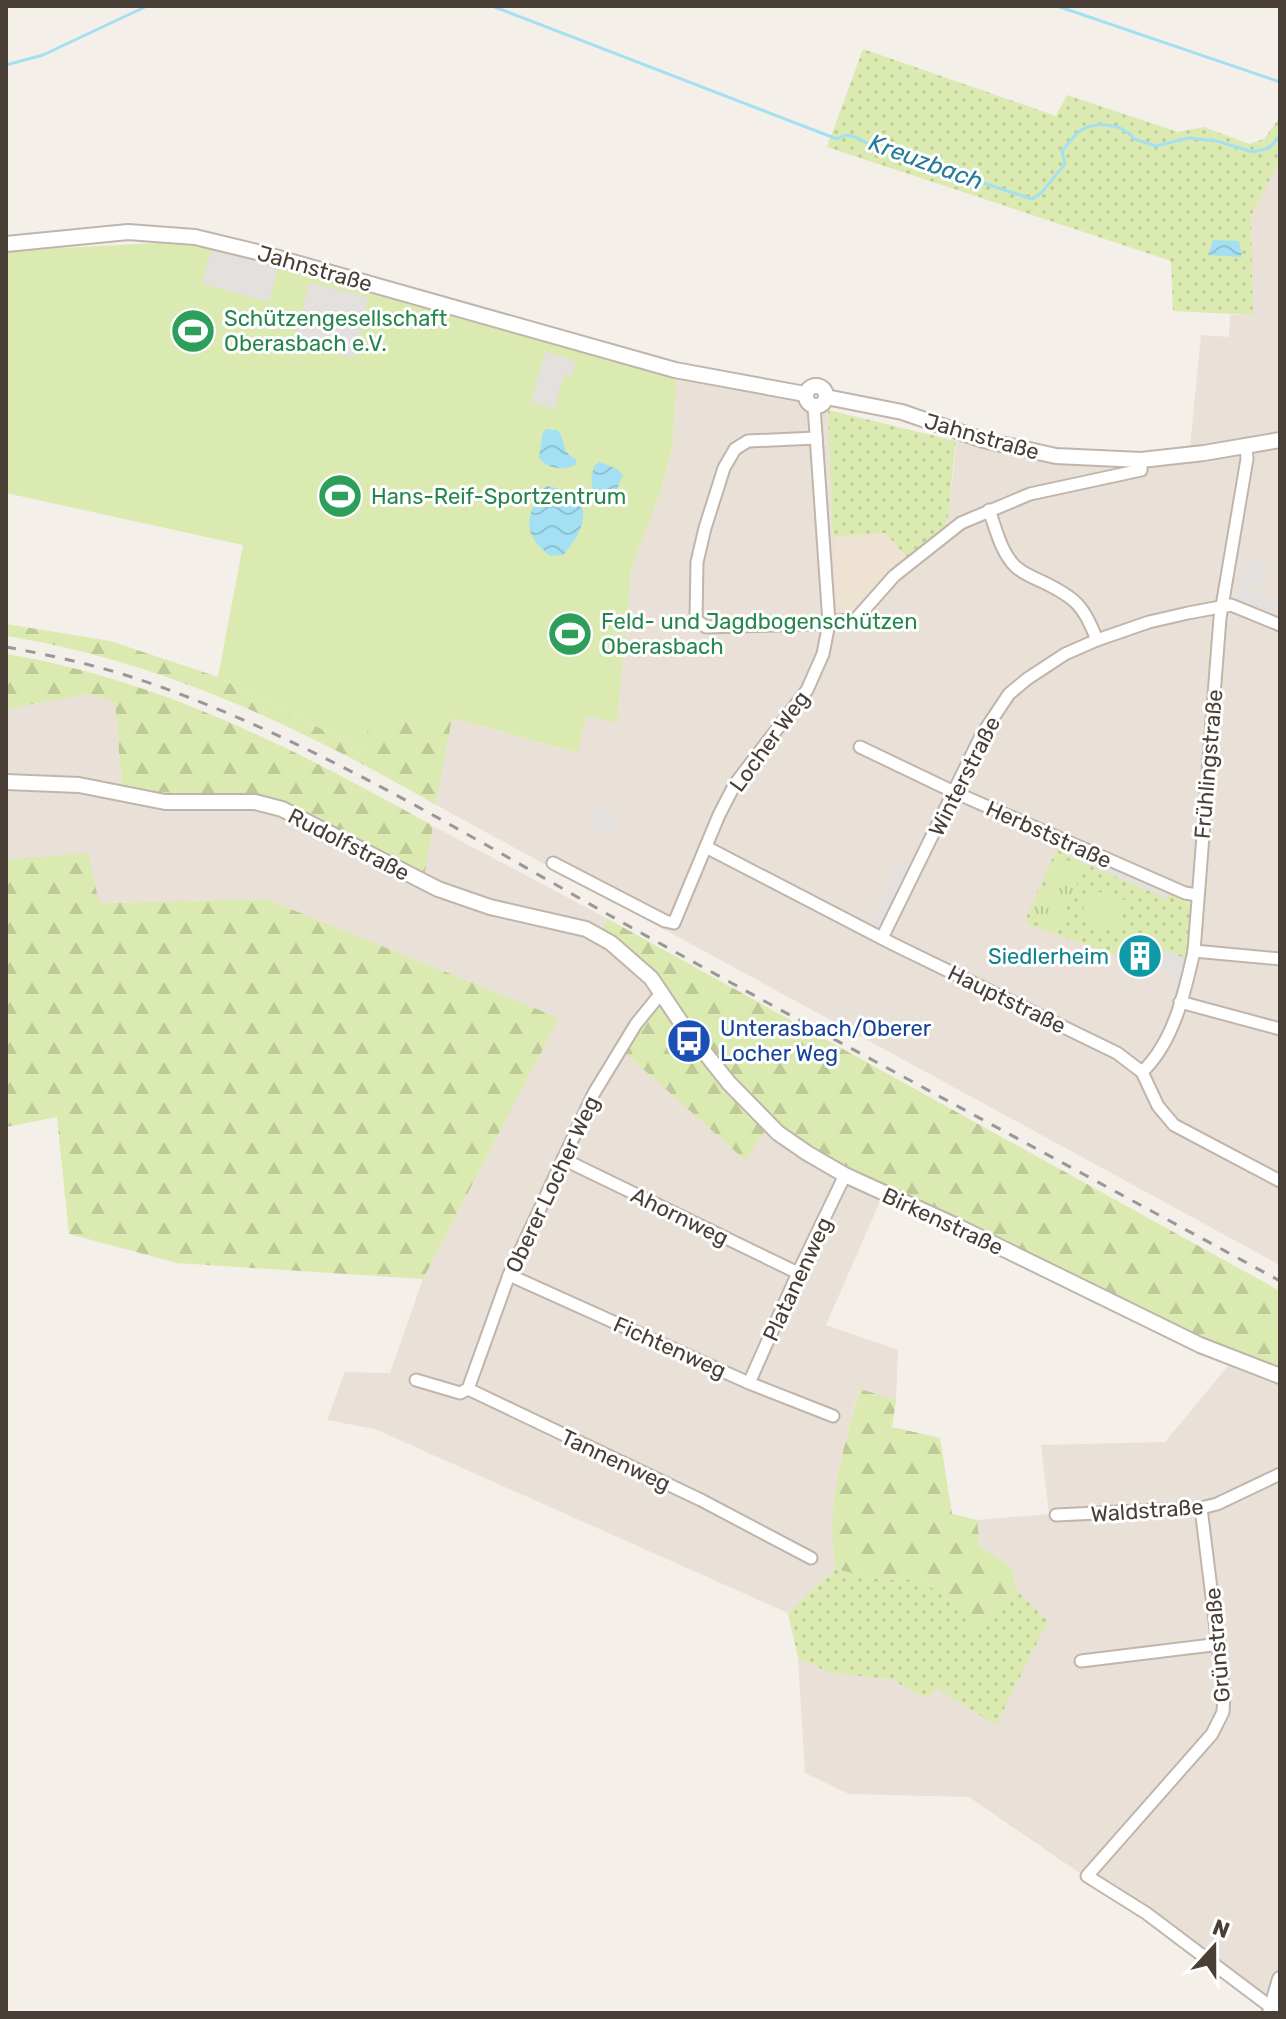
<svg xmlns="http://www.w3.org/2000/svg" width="1286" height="2019" viewBox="0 0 1286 2019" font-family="Rubik,sans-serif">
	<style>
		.residential { fill: #e9e0d7; fill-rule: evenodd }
		.education { fill: #eee2d2 }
		.grass { fill: url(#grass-dots) }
		.forest { fill: url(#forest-firs) }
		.park { fill: url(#park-tufts) }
		.pitch { fill: #daeab0 }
		.parking { fill: #e3e0de }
		.water { fill: url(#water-waves) }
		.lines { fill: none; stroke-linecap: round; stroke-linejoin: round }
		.stream { stroke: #a4e0f3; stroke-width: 3 }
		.minor-casing { stroke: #c1b5ab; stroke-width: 15 }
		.tertiary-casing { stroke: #c1b5ab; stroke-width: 18 }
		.minor { stroke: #fff; stroke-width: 11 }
		.tertiary { stroke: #fff; stroke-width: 14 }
		.rail { stroke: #989898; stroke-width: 3; stroke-dasharray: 10 10; stroke-linecap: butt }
		.labels { text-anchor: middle; stroke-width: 6; stroke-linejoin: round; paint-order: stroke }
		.street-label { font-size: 22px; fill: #493f37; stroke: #fff }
		.leisure-label { font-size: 22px; fill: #27864d; stroke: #fff; text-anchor: start }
		.culture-label { font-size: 22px; fill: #0d838f; stroke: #fff; text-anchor: end }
		.transit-label { font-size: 22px; fill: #164399; stroke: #fff; text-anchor: start }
		.water-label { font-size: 24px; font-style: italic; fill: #267b98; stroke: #fff }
	</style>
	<defs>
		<pattern id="grass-dots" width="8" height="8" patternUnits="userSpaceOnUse" patternTransform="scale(2)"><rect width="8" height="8" fill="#daeab0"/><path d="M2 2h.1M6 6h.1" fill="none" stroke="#bdca98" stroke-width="1.8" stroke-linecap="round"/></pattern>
		<pattern id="forest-firs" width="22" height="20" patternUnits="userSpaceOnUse" patternTransform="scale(2)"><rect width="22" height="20" fill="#daeab0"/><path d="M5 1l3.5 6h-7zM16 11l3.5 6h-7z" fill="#bdca98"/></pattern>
		<pattern id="park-tufts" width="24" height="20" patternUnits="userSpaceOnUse" patternTransform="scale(2)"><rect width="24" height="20" fill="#daeab0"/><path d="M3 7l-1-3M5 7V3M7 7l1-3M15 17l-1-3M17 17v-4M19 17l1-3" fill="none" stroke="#bdca98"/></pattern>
		<pattern id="water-waves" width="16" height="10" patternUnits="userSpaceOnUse" patternTransform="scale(2)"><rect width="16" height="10" fill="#a4e0f3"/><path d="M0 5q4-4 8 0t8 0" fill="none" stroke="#8fc1d1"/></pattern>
	</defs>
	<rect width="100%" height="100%" fill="#f5efe9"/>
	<g class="residential">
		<path d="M1277,164L1280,165V1265L436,805L452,718L577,753L586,716L617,722L632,566L658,499L672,449L677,378L799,401L828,410L838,609L857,613L889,573L947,525L959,425L1008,442L1065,450L1130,454L1190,448L1201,335L1229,337L1230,315H1253L1251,216ZM1059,844L1183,900L1193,907L1124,958L1028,925V915Z"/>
		<polygon points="91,694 115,702 122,789 278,801 423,877 433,826 608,919 603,930 655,974 666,993 624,1051 745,1159 772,1121 885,1190 826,1325 898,1350 896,1400 859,1390 841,1457 834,1508 833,1551 836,1569 788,1613 375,1429 327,1420 345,1372 390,1373 423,1279 559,1018 266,899 98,903 17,861 6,860 6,709"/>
		<polygon points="1232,1361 1280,1374 1280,2009 1271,2006 1265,2012 1171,1936 969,1797 849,1794 805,1773 798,1658 831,1673 890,1679 925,1697 936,1687 1048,1621 1017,1591 1011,1567 980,1547 977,1520 1049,1514 1041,1445 1165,1442"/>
	</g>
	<polygon class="education" points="885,533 907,557 889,573 858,613 846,616 838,610 833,537"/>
	<g class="grass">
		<polygon points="863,49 1056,116 1067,95 1178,132 1204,127 1249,144 1264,139 1280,117 1280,165 1277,165 1251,216 1253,315 1173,311 1171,261 827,147"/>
		<polygon points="828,410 956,441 947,525 907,557 885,533 833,537"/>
		<polygon points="1059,844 1183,900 1193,907 1193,934 1181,977 1028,925 1027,915"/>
		<polygon points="836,1569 882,1580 919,1579 946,1597 967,1621 973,1638 1017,1591 1048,1621 996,1725 937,1688 926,1698 890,1679 830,1673 798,1658 788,1613"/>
	</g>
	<g class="forest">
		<path d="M6,624L110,641L218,677L368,752L366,718H452L436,805C303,728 159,660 6,636Z"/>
		<path d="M6,654C160,679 299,751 433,826L424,877L278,801L122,789L115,702L91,694L6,709Z"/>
		<polygon points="88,853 99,903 266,899 559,1018 423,1279 177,1263 69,1234 57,1117 6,1127 6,860"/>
		<polygon points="608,919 1280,1291 1280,1374 1231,1361 885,1190 772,1121 745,1160 623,1051 666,993 655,974 602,930"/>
		<path d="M860,1389L896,1400L892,1427L940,1438L952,1514L977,1520L980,1547L1011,1567L1017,1591L973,1639L967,1621L946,1597L919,1579L882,1580L836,1569C824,1509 844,1446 860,1389Z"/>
	</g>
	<polygon class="park" points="1058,856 1084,868 1057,931 1031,920"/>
	<g class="pitch">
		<polygon points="157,243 210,246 677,378 672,449 658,499 632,566 617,723 586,716 578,753 452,718 367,718 368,752 218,677 243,545 6,493 6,251"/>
		<polygon points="1090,889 1128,901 1117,932 1080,919"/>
	</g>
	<g class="parking">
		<polygon points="212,248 278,266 269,302 202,284"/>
		<polygon points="309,283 368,297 354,358 294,344"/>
		<polygon points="545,352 576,361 571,376 564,375 555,409 531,402"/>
		<polygon points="1252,560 1270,568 1259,590 1235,579 1242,564 1248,567"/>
		<polygon points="1238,583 1278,602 1275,616 1236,597"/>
		<polygon points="594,807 619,813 614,834 590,829"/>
		<polygon points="1066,848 1170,893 1167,899 1064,854"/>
		<polygon points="899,859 912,866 880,932 867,925"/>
		<polygon points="1158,948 1188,959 1181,978 1151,967"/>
	</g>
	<g class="water">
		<polygon points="1213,240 1239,241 1242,257 1208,255"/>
		<path d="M547,429L557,430C567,441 560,452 576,459V464C567,471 546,469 539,458L543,432Z"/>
		<path d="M600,462L617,469L623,475L612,501L607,502C591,491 588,483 595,465Z"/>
		<path d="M547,486C595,496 590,524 563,555L550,556C532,541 524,530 533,507C537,498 538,492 547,486Z"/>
	</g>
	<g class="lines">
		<g class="stream">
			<path d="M492,6L837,139C851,130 859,140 872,146L1032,199L1041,193L1065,164L1062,151C1068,144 1073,136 1080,131C1096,121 1123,123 1134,139L1156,146L1189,138L1217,141L1253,152L1269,148L1280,136"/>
			<polyline points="1057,6 1280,82"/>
			<polyline points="6,65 43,55 147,6"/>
		</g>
		<g class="minor-casing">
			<g id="minor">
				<polyline points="816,438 748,441 735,449 724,468 705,528 697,562 696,620 706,627 812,624 856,619 894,576 961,523 1030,494 1141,470 1141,460"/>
				<path d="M989,510C996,529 1001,553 1016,567C1024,574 1034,578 1043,582C1076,598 1084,606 1097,640"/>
				<polyline points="860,747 954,792 1185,893 1197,895"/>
				<polyline points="706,847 893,944 1117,1053 1142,1072 1158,1106 1174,1125 1280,1181"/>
				<polyline points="553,863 665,921 674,923 719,815 735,784 807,690 823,654 829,623 814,406"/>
				<polyline points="882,938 981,736 1009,694 1027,679 1065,654 1097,640 1149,622 1188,613 1231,605 1280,625"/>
				<polyline points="1194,951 1280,959"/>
				<polyline points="1180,1002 1280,1029"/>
				<path d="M1142,1072C1174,1042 1185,991 1194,951L1220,618L1247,459L1246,446"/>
				<polyline points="563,1159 798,1273"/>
				<polyline points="509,1275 749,1383 833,1416"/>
				<polyline points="416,1380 460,1393 468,1389 701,1500 811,1558"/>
				<polyline points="749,1383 798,1273 845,1175"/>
				<polyline points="468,1389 509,1275 594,1093 636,1024 662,992"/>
				<polyline points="1201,1508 1224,1694 1223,1712 1212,1734 1087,1876 1146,1913 1272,2008"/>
				<polyline points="1056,1515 1201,1508 1217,1504 1280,1474"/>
				<polyline points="1081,1661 1220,1644"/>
			</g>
		</g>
		<g class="tertiary-casing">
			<g id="tertiary">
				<polyline points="6,244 128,232 195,237 257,252 675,370 805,394"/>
				<circle cx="816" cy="396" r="10"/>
				<polyline points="826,397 902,412 983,440 1056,456 1141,460 1204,453 1280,440"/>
				<polyline points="6,782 79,785 165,802 255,802 282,809 438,889 490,907 586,929 611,943 651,978 682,1024 729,1083 778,1133 807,1153 845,1175 961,1228 1200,1345 1280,1376"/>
				<polyline points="1270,2013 1280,1979"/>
			</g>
		</g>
		<use href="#minor" class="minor"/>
		<use href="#tertiary" class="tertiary"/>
		<path class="rail" d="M6,647C50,655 95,665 138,679C318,740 479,843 643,934C855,1052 1068,1165 1280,1281"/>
	</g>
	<defs>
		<g id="stadium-disc" transform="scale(2.3)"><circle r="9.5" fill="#2e9e5b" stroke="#fff"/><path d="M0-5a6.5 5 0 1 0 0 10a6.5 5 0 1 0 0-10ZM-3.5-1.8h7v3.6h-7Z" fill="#fff"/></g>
		<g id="building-disc" transform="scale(2.3)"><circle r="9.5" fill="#0f9aa8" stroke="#fff"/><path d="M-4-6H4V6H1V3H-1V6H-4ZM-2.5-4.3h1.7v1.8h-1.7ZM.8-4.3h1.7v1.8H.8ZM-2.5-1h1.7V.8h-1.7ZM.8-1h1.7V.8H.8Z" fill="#fff"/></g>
		<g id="bus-disc" transform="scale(2.3)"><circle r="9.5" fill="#1a4fb4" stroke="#fff"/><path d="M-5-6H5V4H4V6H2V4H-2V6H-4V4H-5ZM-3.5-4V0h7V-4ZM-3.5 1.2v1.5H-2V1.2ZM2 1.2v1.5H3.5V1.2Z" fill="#fff"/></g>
	</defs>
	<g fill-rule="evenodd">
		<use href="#stadium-disc" x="193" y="331"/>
		<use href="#stadium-disc" x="340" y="496"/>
		<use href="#stadium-disc" x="570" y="634"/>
		<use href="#building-disc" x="1140" y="956"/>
		<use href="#bus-disc" x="689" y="1041"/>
	</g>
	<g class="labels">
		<g class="street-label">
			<text transform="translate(315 268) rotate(16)" y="8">Jahnstraße</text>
			<text transform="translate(982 436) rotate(16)" y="8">Jahnstraße</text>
			<text transform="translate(769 741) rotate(-54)" y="8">Locher Weg</text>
			<text transform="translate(1208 764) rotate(-85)" y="8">Frühlingstraße</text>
			<text transform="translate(964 776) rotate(-63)" y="8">Winterstraße</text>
			<text transform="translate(1049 834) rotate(24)" y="8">Herbststraße</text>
			<text transform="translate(349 844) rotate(27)" y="8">Rudolfstraße</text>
			<text transform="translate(1007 999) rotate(26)" y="8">Hauptstraße</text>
			<text transform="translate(552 1184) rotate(-65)" y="8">Oberer Locher Weg</text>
			<text transform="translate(680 1216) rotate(26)" y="8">Ahornweg</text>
			<text transform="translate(943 1221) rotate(25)" y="8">Birkenstraße</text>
			<text transform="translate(797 1279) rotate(-65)" y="8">Platanenweg</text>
			<text transform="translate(670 1347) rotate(24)" y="8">Fichtenweg</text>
			<text transform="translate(616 1460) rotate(25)" y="8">Tannenweg</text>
			<text transform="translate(1147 1510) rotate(-4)" y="8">Waldstraße</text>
			<text transform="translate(1217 1645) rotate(-95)" y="8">Grünstraße</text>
		</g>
		<g class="leisure-label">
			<text x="224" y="326">Schützengesellschaft<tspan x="224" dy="25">Oberasbach e.V.</tspan></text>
			<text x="371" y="504">Hans-Reif-Sportzentrum</text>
			<text x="601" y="629">Feld- und Jagdbogenschützen<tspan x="601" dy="25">Oberasbach</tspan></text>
		</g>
		<g class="culture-label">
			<text x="1109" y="964">Siedlerheim</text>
		</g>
		<g class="transit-label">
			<text x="720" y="1036">Unterasbach/Oberer<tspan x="720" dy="25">Locher Weg</tspan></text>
		</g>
		<g class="water-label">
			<text transform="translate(926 162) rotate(20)" y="8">Kreuzbach</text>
		</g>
	</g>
	<rect width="1286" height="2019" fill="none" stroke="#493f37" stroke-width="16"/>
	<g transform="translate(1214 1947) rotate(21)" stroke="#ffffff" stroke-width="6" paint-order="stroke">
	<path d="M0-6L14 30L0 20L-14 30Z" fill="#493f37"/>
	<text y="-12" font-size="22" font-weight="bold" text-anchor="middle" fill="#493f37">N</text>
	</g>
</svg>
